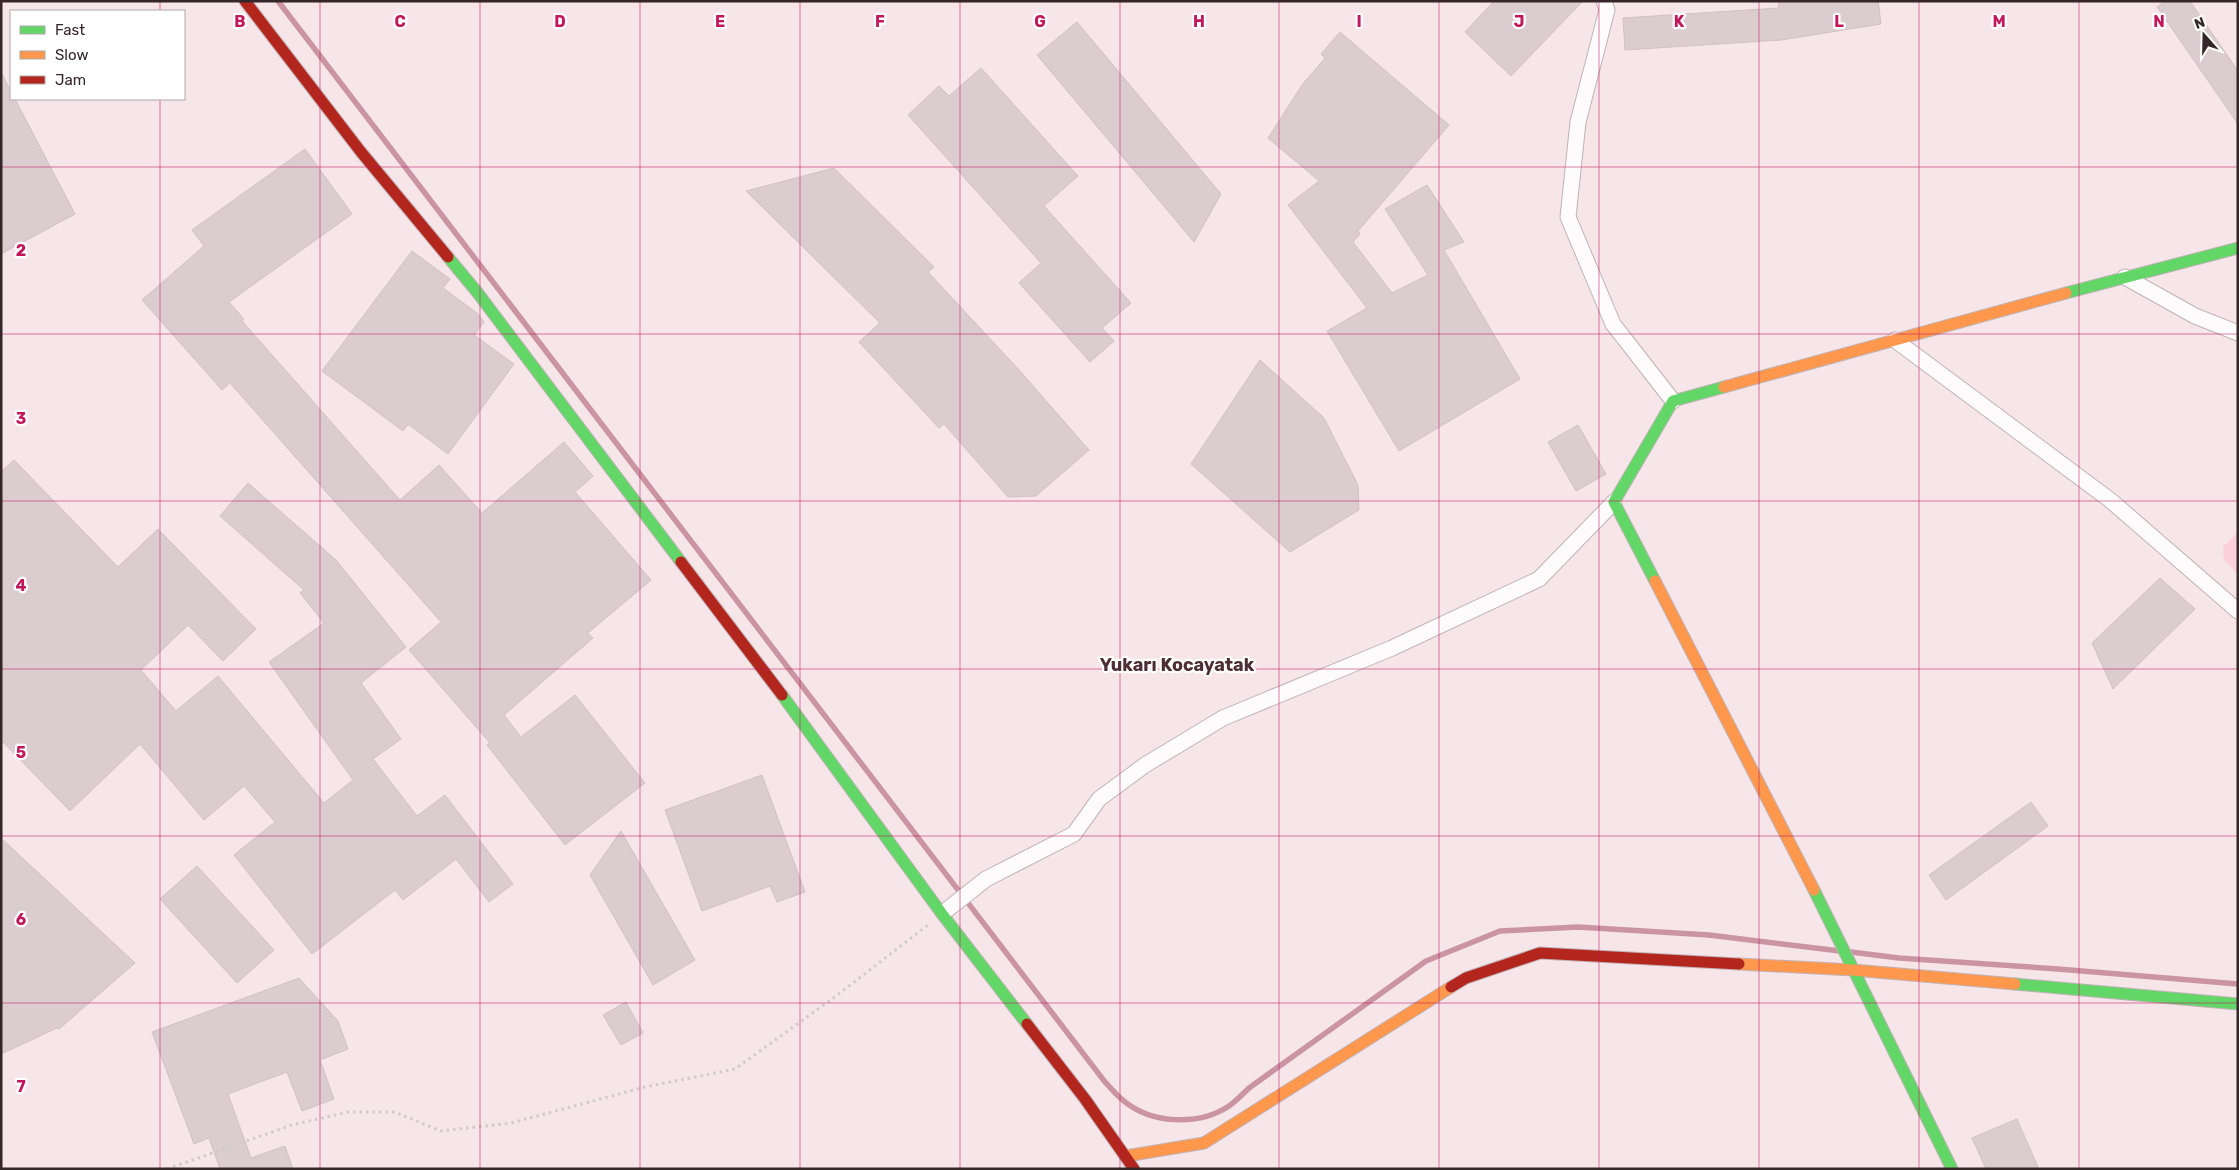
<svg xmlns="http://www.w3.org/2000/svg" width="2239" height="1170" viewBox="0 0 2239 1170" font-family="Rubik,sans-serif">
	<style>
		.pitch { fill: #fbd0db }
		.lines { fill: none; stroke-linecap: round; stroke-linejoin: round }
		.stream { stroke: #cb94a3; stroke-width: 5.5 }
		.building { fill: #dbccd0; stroke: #d0c1c4 }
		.street-casing { stroke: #c1b3b6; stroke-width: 17 }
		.fast-casing { stroke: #c1b3b6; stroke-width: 13 }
		.slow-casing { stroke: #c1b3b6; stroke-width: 13 }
		.jam-casing { stroke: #c1b3b6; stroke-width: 13 }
		.path { stroke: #d1cacc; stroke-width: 3; stroke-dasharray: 2.5 4; stroke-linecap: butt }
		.street { stroke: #fefbfc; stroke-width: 15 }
		.fast { stroke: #63d668; stroke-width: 11 }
		.slow { stroke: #ff974d; stroke-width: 11 }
		.jam { stroke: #b3261e; stroke-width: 11 }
		.grid { fill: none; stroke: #c2185b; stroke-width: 1; stroke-opacity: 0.55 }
		.labels { text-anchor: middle; stroke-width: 4.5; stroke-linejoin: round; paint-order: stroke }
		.quarter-label { font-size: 18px; font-weight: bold; fill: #4d2e37; stroke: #fff }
		.grid-label { font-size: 16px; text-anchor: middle; font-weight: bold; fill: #c2185b; stroke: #fff; stroke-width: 4.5; stroke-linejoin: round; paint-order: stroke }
	</style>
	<rect width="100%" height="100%" fill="#f6e5e9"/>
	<polygon class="pitch" points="2238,532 2238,574 2224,560 2223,547"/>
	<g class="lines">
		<g class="stream">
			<path d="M278,1L1105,1082C1111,1088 1117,1096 1124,1101C1152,1124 1199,1126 1229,1106C1236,1101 1243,1094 1249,1088L1426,961L1500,931L1578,927L1709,935L1840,951"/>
			<polyline points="1851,952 1899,958 2058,969 2238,984"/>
		</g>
	</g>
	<g class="building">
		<polygon points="1494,1 1583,1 1511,76 1465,32"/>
		<polygon points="1778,1 1878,1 1881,24 1781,40 1625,50 1623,18 1779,8"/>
		<polygon points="2165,1 2190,1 2238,71 2238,124 2157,7"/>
		<polygon points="1077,22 1221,194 1194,242 1037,55"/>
		<polygon points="1340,32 1449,125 1358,231 1360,234 1353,242 1392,293 1428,275 1385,209 1427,185 1464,242 1444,250 1520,379 1399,451 1327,331 1367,308 1288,205 1319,181 1268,138 1302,85 1325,58 1321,54"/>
		<polygon points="981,68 1078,176 1044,206 1131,303 1102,328 1114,341 1090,362 1019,283 1041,263 908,115 939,86 949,96"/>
		<polygon points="1,72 11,92 11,99 15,99 75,214 1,254"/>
		<polygon points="305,149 352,214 229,302 244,319 242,321 400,500 439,465 482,513 564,442 593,476 575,492 651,580 588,633 593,638 504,715 521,737 575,695 645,783 565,845 487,745 490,743 409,650 441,622 230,383 222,390 142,300 204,246 192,230"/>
		<polygon points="834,168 934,267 928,272 1020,371 1089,450 1036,496 1008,497 944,424 939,428 859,342 880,323 746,191"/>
		<polygon points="412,251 450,279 443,288 477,313 484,322 474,335 514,364 448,454 408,424 403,431 322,371"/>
		<polygon points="1260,360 1324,418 1358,485 1359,510 1290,552 1191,464"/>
		<polygon points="1578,425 1606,474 1576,491 1548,442"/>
		<polygon points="14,460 118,567 158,529 256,629 223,661 188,625 141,670 176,711 218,676 324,803 353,780 269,662 324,623 300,593 304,590 220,516 248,483 336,560 406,647 361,683 401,739 373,759 417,816 445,795 513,884 489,902 456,859 403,900 395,890 312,954 234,855 275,822 244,786 204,820 140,744 70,811 1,740 1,472"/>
		<polygon points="2160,578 2195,609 2113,689 2092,643"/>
		<polygon points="762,775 805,892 777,902 770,886 702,911 665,810"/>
		<polygon points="2031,802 2048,826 1946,900 1929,875"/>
		<polygon points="621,831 695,960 653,985 590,875"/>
		<polygon points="1,838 135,963 59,1029 57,1028 1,1054"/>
		<polygon points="197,866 274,950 237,983 160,899"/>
		<polygon points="299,978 338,1021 348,1049 320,1060 334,1099 302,1111 287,1072 228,1094 251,1158 285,1146 293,1169 220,1169 209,1138 194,1144 152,1032"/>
		<polygon points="626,1002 643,1033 621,1045 603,1015"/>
		<polygon points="2017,1119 2039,1169 1986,1169 1972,1138"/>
	</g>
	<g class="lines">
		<g class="street-casing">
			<g id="street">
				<polyline points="1604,1 1607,10 1578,122 1568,217 1613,324 1673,401"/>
				<polyline points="2125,277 2195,316 2238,333"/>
				<polyline points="1895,340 2110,500 2238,611"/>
				<polyline points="948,909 986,879 1074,834 1099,799 1145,765 1223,718 1392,648 1539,579 1614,502"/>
			</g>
		</g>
		<g class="fast-casing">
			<g id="fast">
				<polyline points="448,257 477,292 681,562"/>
				<polyline points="2066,293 2238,248"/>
				<polyline points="1655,581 1614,502 1673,401 1724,387"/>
				<polyline points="782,695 942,914 1027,1024"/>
				<polyline points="1814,890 1952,1169"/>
				<polyline points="2015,984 2238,1004"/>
			</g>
		</g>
		<g class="slow-casing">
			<g id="slow">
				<polyline points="1724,387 2066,293"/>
				<polyline points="1655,581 1814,890"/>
				<polyline points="1739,964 1853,970 2015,984"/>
				<polyline points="1126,1156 1204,1143 1451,987"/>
			</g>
		</g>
		<g class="jam-casing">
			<g id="jam">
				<polyline points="245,1 361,152 448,257"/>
				<polyline points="681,562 782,695"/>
				<polyline points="1451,987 1466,978 1540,953 1739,964"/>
				<polyline points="1027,1024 1085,1099 1134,1169"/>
			</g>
		</g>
		<polyline class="path" points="167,1169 292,1125 348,1112 395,1112 441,1131 511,1123 645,1087 735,1069 836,996 928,925"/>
		<use href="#street" class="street"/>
		<use href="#fast" class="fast"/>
		<use href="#slow" class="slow"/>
		<use href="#jam" class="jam"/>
	</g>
	<path class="grid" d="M160,1V11M320,1V1169M480,1V1169M640,1V1169M800,1V1169M960,1V1169M1120,1V1169M1279,1V1169M1439,1V1169M1599,1V1169M1759,1V1169M1919,1V1169M2079,1V1169M160,99V1169M1,167H2238M1,334H2238M1,501H2238M1,669H2238M1,836H2238M1,1003H2238"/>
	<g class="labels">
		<g class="quarter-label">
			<text x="1177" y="671">Yukarı Kocayatak</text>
		</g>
	</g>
	<g class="grid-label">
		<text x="240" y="27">B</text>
		<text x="400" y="27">C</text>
		<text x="560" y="27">D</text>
		<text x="720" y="27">E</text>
		<text x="880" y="27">F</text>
		<text x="1040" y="27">G</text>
		<text x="1199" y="27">H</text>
		<text x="1359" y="27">I</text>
		<text x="1519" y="27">J</text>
		<text x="1679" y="27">K</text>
		<text x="1839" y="27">L</text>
		<text x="1999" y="27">M</text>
		<text x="2159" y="27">N</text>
		<text x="21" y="256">2</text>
		<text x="21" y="424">3</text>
		<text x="21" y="591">4</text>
		<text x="21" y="758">5</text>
		<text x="21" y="925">6</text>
		<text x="21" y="1092">7</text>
	</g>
	<rect width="2239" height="1170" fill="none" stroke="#35262a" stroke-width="5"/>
	<rect x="10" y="10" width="175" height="90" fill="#ffffff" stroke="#aea8aa"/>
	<rect x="20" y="26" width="25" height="8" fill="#63d668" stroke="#aea8aa"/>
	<text x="55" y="35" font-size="15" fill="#35262a">Fast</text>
	<rect x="20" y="51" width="25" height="8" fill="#ff974d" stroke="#aea8aa"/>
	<text x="55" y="60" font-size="15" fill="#35262a">Slow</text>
	<rect x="20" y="76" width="25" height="8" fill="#b3261e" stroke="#aea8aa"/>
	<text x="55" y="85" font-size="15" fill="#35262a">Jam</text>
	<g transform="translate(2204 35) rotate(340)" stroke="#ffffff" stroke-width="4" paint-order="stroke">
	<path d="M0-4L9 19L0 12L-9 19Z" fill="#35262a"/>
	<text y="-8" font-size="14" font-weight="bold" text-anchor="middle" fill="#35262a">N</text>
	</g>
</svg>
